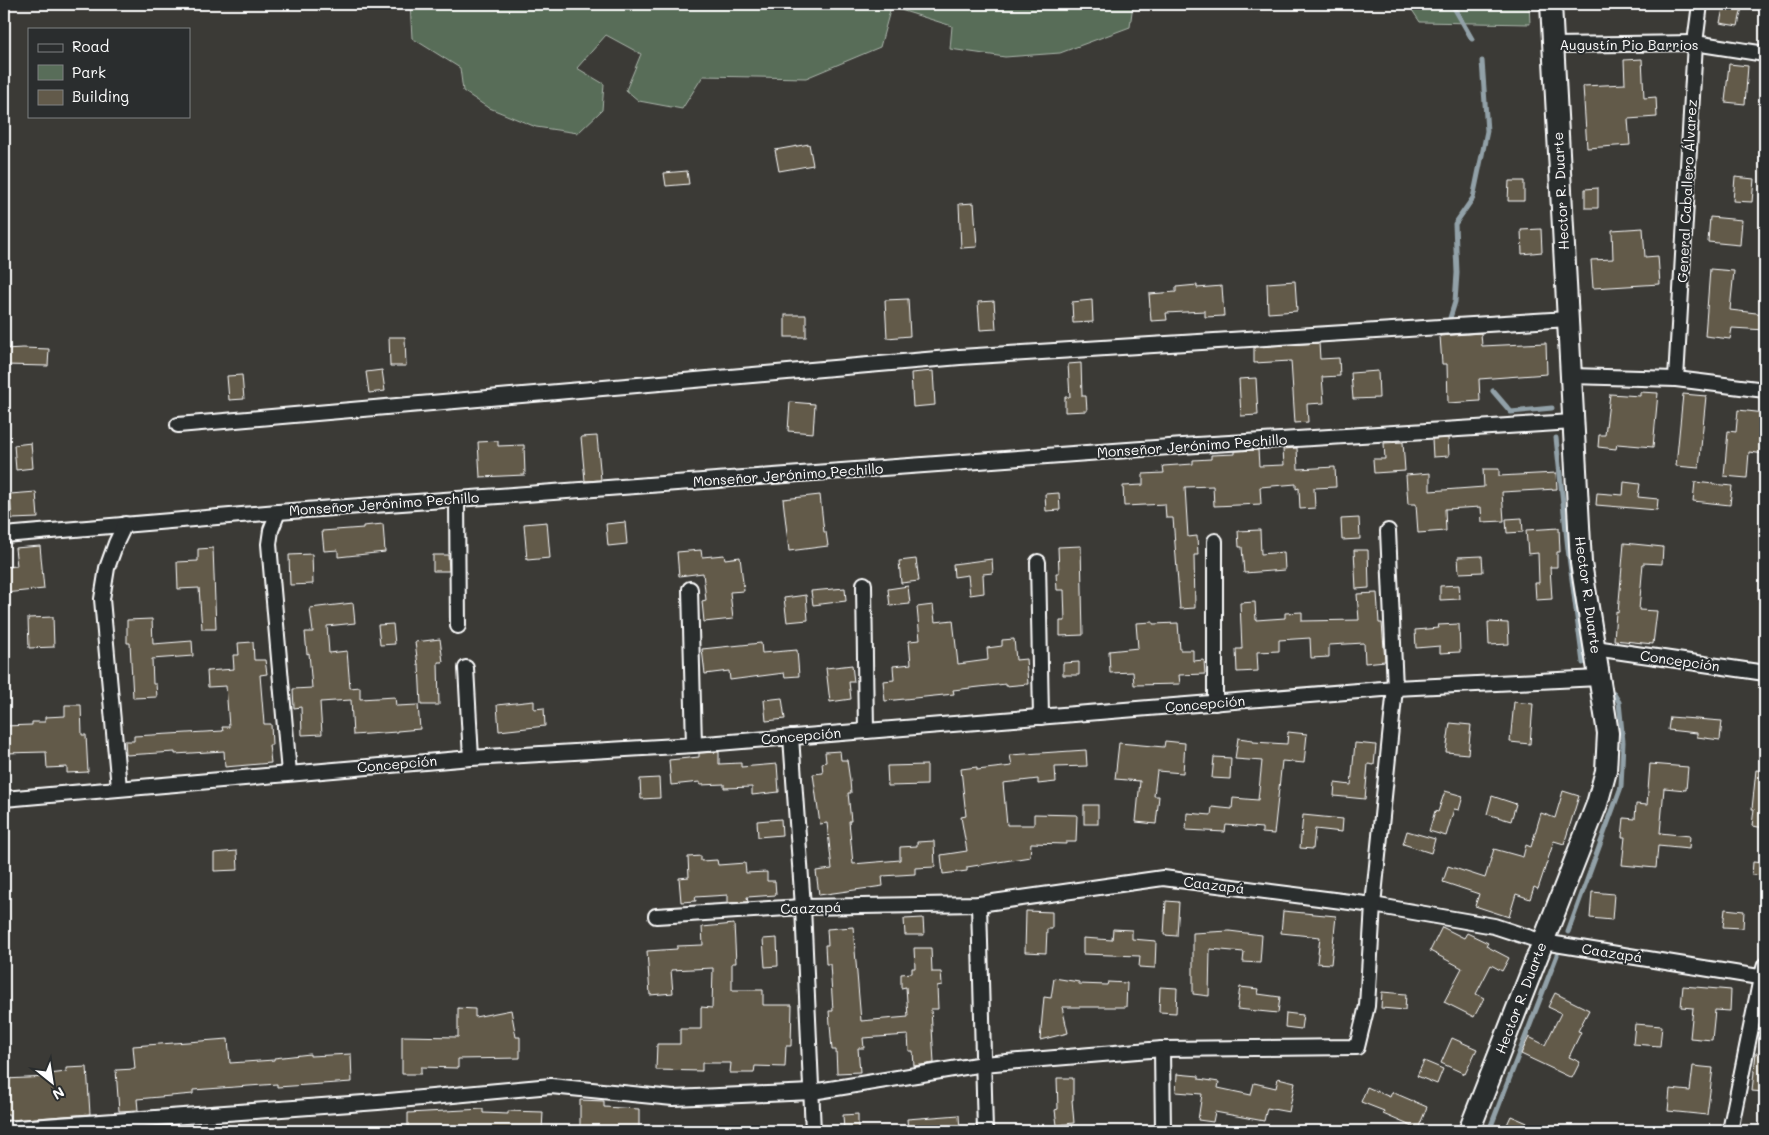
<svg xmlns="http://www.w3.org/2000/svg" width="1769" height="1135" viewBox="0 0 1769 1135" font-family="Mali,sans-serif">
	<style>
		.green { fill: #586d59; stroke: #acb6ac }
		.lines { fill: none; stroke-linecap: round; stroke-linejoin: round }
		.stream { stroke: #92a1a8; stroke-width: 5 }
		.building { fill: #625a4a; stroke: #fff }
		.street-casing { stroke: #fff; stroke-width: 18 }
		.secondary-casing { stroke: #fff; stroke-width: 24 }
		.street { stroke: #2a2d2e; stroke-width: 14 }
		.secondary { stroke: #2a2d2e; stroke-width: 20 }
		.labels { text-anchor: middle; stroke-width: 4; stroke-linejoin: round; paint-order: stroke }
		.street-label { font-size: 14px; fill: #fff; stroke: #2a2d2e }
	</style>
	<rect width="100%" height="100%" fill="#3b3a36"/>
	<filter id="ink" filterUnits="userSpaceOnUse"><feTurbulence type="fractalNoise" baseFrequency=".02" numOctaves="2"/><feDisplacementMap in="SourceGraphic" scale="10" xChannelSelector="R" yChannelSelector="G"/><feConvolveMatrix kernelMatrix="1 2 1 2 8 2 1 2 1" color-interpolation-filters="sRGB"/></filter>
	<g filter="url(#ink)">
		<g class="green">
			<polygon points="410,4 1133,4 1130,27 1060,53 1005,57 950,49 952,26 891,7 880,47 806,78 703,76 682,109 639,101 626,90 641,54 606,35 577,68 604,84 602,110 578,133 536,127 487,107 463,91 460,68 412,38"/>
			<polygon points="1408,4 1529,4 1530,24 1420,22"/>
		</g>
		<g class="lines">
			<g class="stream">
				<polyline points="1452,4 1472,39"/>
				<polyline points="1450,318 1455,302 1457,273 1455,224 1473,198 1487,131 1482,61"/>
				<polyline points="1493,391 1511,412 1552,408"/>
				<polyline points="1556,438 1568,549 1583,663"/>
				<polyline points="1568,932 1621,787 1623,742 1619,702 1614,694"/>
				<polyline points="1489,1131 1557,955"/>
			</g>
		</g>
		<g class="building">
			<polygon points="1724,4 1742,7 1738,26 1720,23"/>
			<polygon points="1642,59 1644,98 1656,97 1657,117 1628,119 1630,145 1587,148 1583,86 1625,84 1624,60"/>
			<polygon points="1729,64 1748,66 1745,104 1725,102"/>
			<polygon points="809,144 813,165 779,171 775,150"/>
			<polygon points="687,171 689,184 666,186 664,173"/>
			<polygon points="1735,177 1754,179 1752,202 1733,201"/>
			<polygon points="1509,181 1524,181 1524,201 1508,201"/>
			<polygon points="1598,188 1598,208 1585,208 1585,189"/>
			<polygon points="974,203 977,247 961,248 959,204"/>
			<polygon points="1710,217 1742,220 1740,245 1708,242"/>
			<polygon points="1643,228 1645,257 1658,256 1660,284 1593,288 1591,260 1613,259 1612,230"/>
			<polygon points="1541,229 1542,252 1522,254 1521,230"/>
			<polygon points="1710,269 1734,271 1730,310 1765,314 1765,330 1732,328 1730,339 1705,336"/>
			<polygon points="1295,281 1297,311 1268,313 1267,283"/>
			<polygon points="1197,285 1197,288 1222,286 1224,316 1205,317 1205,311 1166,313 1167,320 1151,321 1149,294 1176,292 1176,287"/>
			<polygon points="908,299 910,336 887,338 885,300"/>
			<polygon points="1092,300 1093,322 1073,323 1072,302"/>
			<polygon points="994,301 996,329 980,330 978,302"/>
			<rect x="785" y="315" width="21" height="22"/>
			<polygon points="1481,333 1482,346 1546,343 1547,374 1479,379 1480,401 1448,403 1447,364 1442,364 1440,336"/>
			<polygon points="389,337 405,337 406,366 390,366"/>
			<polygon points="1319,343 1320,359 1339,358 1340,376 1322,377 1324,403 1307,404 1308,422 1295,423 1291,361 1254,363 1254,347"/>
			<polygon points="23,348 49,349 48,366 4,365 4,349"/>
			<polygon points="1081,363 1082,396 1086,396 1087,411 1065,412 1065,397 1070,397 1068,364"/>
			<polygon points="382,370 385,391 369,393 366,372"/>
			<polygon points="933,371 935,405 913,407 911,373"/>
			<polygon points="1378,371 1379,398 1353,399 1351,373"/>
			<polygon points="242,375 244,399 229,400 227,376"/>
			<polygon points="1256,378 1258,415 1241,416 1239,379"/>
			<polygon points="1640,392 1658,393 1653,447 1617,444 1616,449 1598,447 1599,435 1605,435 1610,394 1640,396"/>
			<polygon points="1683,394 1706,396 1699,468 1676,466"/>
			<polygon points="790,402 815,404 813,433 788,431"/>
			<polygon points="1738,410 1765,413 1765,454 1749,452 1747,478 1724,476 1728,431 1736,432"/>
			<polygon points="597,436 601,480 585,481 581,437"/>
			<polygon points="1448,438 1449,456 1433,457 1432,439"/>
			<polygon points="498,441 498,446 524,445 525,475 480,477 478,442"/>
			<polygon points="1403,442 1405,471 1374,473 1373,459 1385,459 1384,443"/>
			<polygon points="31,443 33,468 16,470 14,445"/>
			<polygon points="1297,448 1298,469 1335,467 1336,487 1314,488 1315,508 1300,509 1299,488 1296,489 1296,484 1260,487 1261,504 1238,505 1214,506 1213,486 1185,487 1188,537 1197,536 1198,555 1194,555 1195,608 1180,609 1173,518 1166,518 1165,504 1124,506 1123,486 1143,485 1143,474 1164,473 1163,466 1193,464 1193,460 1211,459 1211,455 1235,454 1235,451 1258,450 1259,466 1284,465 1283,449"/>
			<polygon points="1483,469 1499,469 1499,476 1556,473 1557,489 1502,492 1504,521 1482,522 1481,507 1445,509 1446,531 1418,533 1416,504 1408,504 1406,475 1430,473 1430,491 1484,487"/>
			<polygon points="1624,482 1640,484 1638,497 1658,499 1657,510 1596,505 1597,493 1623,495"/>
			<polygon points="1695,482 1732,486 1730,505 1693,501"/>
			<polygon points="36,492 38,518 12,519 10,494"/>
			<polygon points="1059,493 1060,510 1046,511 1045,494"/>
			<polygon points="820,495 824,532 826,532 828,546 789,551 783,499"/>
			<polygon points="1359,518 1360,539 1342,540 1341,519"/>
			<polygon points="1522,518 1523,532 1507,533 1506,519"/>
			<polygon points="547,522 550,558 527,560 524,524"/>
			<polygon points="625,522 627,544 608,546 606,524"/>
			<polygon points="383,524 385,552 338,557 338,550 324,551 322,531 363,528 363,526"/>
			<polygon points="1559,528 1560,552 1557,552 1557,567 1550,567 1552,599 1536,600 1535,583 1539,583 1538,553 1528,554 1526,530"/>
			<polygon points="1260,530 1261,554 1284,552 1285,570 1244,573 1242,547 1239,547 1238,531"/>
			<polygon points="1624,543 1663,547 1662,564 1643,563 1639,610 1657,611 1653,644 1614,640 1616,612 1618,613"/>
			<polygon points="40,546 44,589 5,593 4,567 17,566 15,548"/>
			<polygon points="1081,546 1083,635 1060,636 1060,621 1065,621 1064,590 1057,590 1056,573 1059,573 1058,547"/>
			<polygon points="213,548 216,629 202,629 199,588 178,589 177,562 198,561 198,549"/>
			<polygon points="701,550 702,557 724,555 725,559 740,557 744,591 730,592 733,619 704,622 702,601 706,600 703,573 679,576 677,552"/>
			<polygon points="1354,550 1368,550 1369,588 1356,589"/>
			<polygon points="312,554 313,584 290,585 289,555"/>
			<polygon points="433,555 448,555 449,571 433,571"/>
			<polygon points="1482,556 1483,572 1459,573 1458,557"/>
			<polygon points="916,559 919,581 901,583 899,561"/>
			<polygon points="992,559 993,573 983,574 984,593 970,595 968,575 954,577 953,564"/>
			<polygon points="1459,585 1460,599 1440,600 1440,586"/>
			<polygon points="908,586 910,604 890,606 888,589"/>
			<polygon points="845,588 846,601 813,605 811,591"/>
			<polygon points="1377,593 1379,623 1382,623 1385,661 1365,663 1364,643 1329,645 1329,657 1311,658 1310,638 1279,640 1279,651 1257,652 1258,671 1237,672 1236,649 1242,649 1240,603 1255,602 1256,620 1285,618 1285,613 1302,612 1302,621 1359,620 1357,594"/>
			<polygon points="806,595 808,620 787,622 784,598"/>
			<polygon points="353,603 355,623 327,626 329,653 347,651 350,688 360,687 360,699 395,697 396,706 418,705 420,729 397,731 397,732 353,735 351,700 320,702 322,734 302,735 301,707 294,708 293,689 312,688 309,653 307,654 305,632 313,632 310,608"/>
			<polygon points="933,605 935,622 953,620 958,664 988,660 987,648 1002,646 1002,640 1014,639 1016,660 1026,659 1028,684 1006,686 1006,684 953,690 954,694 885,701 883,681 894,680 893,666 911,664 909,641 920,640 917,607"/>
			<polygon points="53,617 54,647 29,648 28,618"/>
			<polygon points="152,619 153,644 192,641 193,656 152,659 153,684 156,684 157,697 133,698 130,643 127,643 127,620"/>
			<polygon points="1153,622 1153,624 1178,623 1180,650 1193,650 1193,661 1204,660 1205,674 1179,675 1180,684 1134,685 1133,672 1110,673 1109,651 1138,648 1136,623"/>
			<polygon points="1488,622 1508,623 1509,644 1489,645"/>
			<polygon points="393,624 395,644 380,645 378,625"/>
			<polygon points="1459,624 1460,652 1440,653 1440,646 1416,648 1415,630 1439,628 1438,625"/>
			<polygon points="440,639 443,662 438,662 439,705 421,705 419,665 418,665 415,642"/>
			<polygon points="253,642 254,660 265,660 267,674 260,675 264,724 271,724 272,745 269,745 271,763 225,767 224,751 175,754 175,752 126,755 125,741 134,741 134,736 223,731 222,727 229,727 226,686 208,687 207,671 234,669 233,655 239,655 238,643"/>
			<polygon points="761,643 762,653 797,650 799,676 785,677 784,673 730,680 729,671 705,674 702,649"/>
			<polygon points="1079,662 1079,675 1063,675 1063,663"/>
			<polygon points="852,665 854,682 849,682 851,699 830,702 826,668"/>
			<polygon points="782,698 785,719 766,721 764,700"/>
			<polygon points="534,701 534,709 544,708 545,726 499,731 497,705"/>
			<polygon points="1514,702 1533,704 1530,744 1510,742"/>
			<polygon points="65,705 81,705 82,735 86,735 88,772 67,773 67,767 47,768 46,752 4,753 4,726 32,725 32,722 45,722 45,717 65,716"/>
			<polygon points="1670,717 1722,721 1720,740 1697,737 1697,733 1668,730"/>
			<polygon points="1450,723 1471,725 1468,754 1446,752"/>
			<polygon points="1288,732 1307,734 1304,763 1282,761 1274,834 1262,833 1262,828 1226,825 1225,832 1186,830 1187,813 1211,815 1212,807 1232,809 1233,798 1258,800 1262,761 1235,759 1238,738 1253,740 1253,742 1287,744"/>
			<polygon points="1165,741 1185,743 1183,773 1157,771 1154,796 1159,796 1156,824 1136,822 1140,781 1115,779 1119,743 1164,747"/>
			<polygon points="1355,743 1376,745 1374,765 1368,764 1365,799 1334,796 1335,783 1351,785"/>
			<polygon points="1086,750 1087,766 1055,767 1056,782 1038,784 1038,779 1003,783 1007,825 1034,825 1034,814 1077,815 1076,842 1066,842 1066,844 1031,843 1030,857 967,867 967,871 943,874 941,855 967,851 961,817 966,816 961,769 977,767 977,770 1012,766 1010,755"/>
			<polygon points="840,751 841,760 847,760 850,781 851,793 848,793 851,821 849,821 853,864 900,860 900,847 917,846 917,842 934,841 935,867 915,868 915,874 882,876 883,886 819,895 816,871 832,869 827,823 820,824 813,774 823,773 822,763 826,762 825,752"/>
			<polygon points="719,752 719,764 741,763 741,767 777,764 779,792 752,795 752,787 724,788 724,784 700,785 700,782 671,785 669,760 699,757 699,753"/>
			<polygon points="1214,757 1231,758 1230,779 1212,778"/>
			<polygon points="1650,764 1688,767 1686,790 1664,788 1660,833 1690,836 1689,849 1658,846 1656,868 1622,865 1625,837 1622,837 1624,818 1635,819 1636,804 1647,805"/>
			<polygon points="927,765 927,785 888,786 887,766"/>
			<polygon points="1756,770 1765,771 1765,828 1752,826 1754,809 1752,809"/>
			<polygon points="659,778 660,798 641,799 640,779"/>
			<polygon points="1445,791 1463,796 1459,810 1454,809 1446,836 1429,831 1435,811 1438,812"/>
			<polygon points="1563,791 1579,796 1564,844 1554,841 1538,889 1534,887 1530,899 1516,894 1509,917 1475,906 1479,894 1443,882 1448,866 1485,878 1494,849 1523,857 1526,845 1531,847 1541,813 1555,818"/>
			<polygon points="1492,796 1516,804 1511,821 1487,814"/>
			<rect x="1084" y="805" width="14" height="19"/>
			<polygon points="1303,815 1343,819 1342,832 1315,829 1313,849 1300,848"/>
			<polygon points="781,819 782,835 758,837 757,821"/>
			<polygon points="1407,831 1435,839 1431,853 1403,844"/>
			<polygon points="237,851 238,870 214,871 214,853"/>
			<polygon points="701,856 701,861 717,860 718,865 745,863 746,873 767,872 767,881 775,881 776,895 747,897 748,902 728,903 728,895 695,897 696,901 681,902 679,878 689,877 688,857"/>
			<polygon points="1753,862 1765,863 1765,876 1752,875"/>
			<polygon points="1592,892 1614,894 1612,920 1590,918"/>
			<polygon points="1166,901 1179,902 1177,936 1164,935"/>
			<polygon points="1725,909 1744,911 1743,928 1723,927"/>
			<polygon points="1026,911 1052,912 1052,929 1047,929 1046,953 1025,952"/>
			<polygon points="1283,911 1336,916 1331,964 1317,963 1320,937 1281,933"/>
			<polygon points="923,918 924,935 905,935 904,919"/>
			<polygon points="734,924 736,963 732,963 732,990 763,990 763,1005 792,1005 791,1046 786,1046 785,1067 755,1066 754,1073 730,1073 731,1063 702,1063 702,1071 656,1070 657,1044 680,1044 680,1029 701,1029 701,1007 712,1008 713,968 671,970 673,993 650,995 647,951 677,949 677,946 703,945 702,927"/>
			<polygon points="853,927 861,1021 908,1017 906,987 901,988 901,974 912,973 912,968 915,968 914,948 931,948 932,972 941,972 942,985 937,986 938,1009 931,1009 934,1063 914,1066 913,1051 909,1051 908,1035 863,1038 864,1048 858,1048 860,1072 837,1073 836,1050 832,1050 829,1011 833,1011 830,964 826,964 825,945 828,945 827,929"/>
			<polygon points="1442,927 1464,938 1467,933 1488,943 1486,946 1509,958 1502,971 1491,965 1476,994 1484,998 1474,1017 1444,1002 1462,968 1430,951"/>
			<polygon points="1113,929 1132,930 1132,939 1156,941 1155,968 1139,967 1140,956 1083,954 1083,938 1112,940"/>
			<polygon points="1229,931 1262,935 1260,963 1243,962 1244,952 1210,949 1209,996 1193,994 1193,933"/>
			<polygon points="777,938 778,966 765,967 763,939"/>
			<polygon points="1054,978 1079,982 1079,984 1107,985 1108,982 1127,983 1126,1007 1062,1007 1068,1033 1040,1040 1044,997 1051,998"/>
			<polygon points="1683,986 1731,990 1730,1011 1715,1010 1712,1040 1690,1038 1693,1008 1681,1007"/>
			<polygon points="1160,987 1177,988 1176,1013 1159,1012"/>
			<polygon points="1240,987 1259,989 1258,994 1280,997 1278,1013 1237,1009"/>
			<polygon points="1382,992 1406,994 1405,1010 1381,1008"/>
			<polygon points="1555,993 1589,1010 1578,1031 1581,1032 1569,1057 1580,1062 1572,1078 1521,1054 1529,1037 1545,1045 1561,1013 1548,1007"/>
			<polygon points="458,1008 475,1009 475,1017 511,1010 516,1037 520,1037 520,1058 458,1059 458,1068 421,1067 421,1074 402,1074 402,1036 458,1037"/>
			<polygon points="1286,1013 1303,1015 1301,1029 1285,1027"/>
			<polygon points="1635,1024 1662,1026 1660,1046 1633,1044"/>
			<polygon points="1452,1038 1477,1049 1465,1074 1441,1063"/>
			<polygon points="228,1039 230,1063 274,1060 274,1058 310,1054 310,1056 351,1054 352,1082 277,1087 277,1084 193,1090 193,1094 137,1099 138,1110 119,1111 116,1070 135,1069 133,1046"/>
			<polygon points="1756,1053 1765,1053 1765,1092 1752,1091"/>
			<polygon points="1424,1061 1443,1069 1437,1084 1417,1076"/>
			<polygon points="1693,1066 1713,1068 1707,1115 1668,1111 1670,1089 1690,1091"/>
			<polygon points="87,1067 90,1114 10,1120 9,1114 4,1114 4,1079 49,1077 49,1074 66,1072 66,1068"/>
			<polygon points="1177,1074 1199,1076 1199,1079 1219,1082 1218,1088 1251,1095 1254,1083 1276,1088 1278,1078 1295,1082 1289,1112 1267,1108 1264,1121 1215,1112 1213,1122 1198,1120 1202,1094 1176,1092"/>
			<polygon points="1057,1078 1073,1078 1073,1100 1072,1100 1074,1123 1057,1125 1055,1110 1058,1109"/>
			<polygon points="1367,1087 1390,1097 1392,1092 1427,1107 1418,1129 1383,1114 1384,1111 1361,1102"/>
			<polygon points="580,1100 604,1101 604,1107 639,1109 639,1131 580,1131"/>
			<polygon points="483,1109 483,1113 508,1114 508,1111 543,1112 542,1131 408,1131 408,1113"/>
			<polygon points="858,1114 858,1131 844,1131 843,1115"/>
			<polygon points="959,1115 960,1131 908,1131 907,1119"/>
			<polygon points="1511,1116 1546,1131 1504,1131"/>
		</g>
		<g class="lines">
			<g class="street-casing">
				<g id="street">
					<polyline points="1553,45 1695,43 1765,54"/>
					<polyline points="1571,376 1676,379 1765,390"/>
					<polyline points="1676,379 1695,43 1700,4"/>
					<polyline points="178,425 960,357 1568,319"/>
					<polyline points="457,499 458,626"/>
					<polyline points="278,512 271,530 269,544 289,773"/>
					<polyline points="4,535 278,512 1197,445 1573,422"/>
					<polyline points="1215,541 1215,703"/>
					<polyline points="1038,562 1041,717"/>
					<polyline points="864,584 866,731"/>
					<polyline points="690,589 694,745"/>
					<polyline points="1595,648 1765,673"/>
					<polyline points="466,668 471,758"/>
					<polyline points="791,737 803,907 813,1131"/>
					<polyline points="119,788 102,599 107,568 116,543 125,524"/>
					<polyline points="4,799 471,758 694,745 1395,688 1599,678"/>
					<polyline points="979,904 985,1131"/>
					<polyline points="656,916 803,907 979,904 1163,878 1373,905 1494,926 1543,942 1765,978"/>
					<polyline points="1162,1049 1163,1131"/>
					<polyline points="4,1129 378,1102 551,1086 673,1098 812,1092 983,1064 1162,1049 1357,1047 1367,1006 1373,905 1395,688 1388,531"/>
					<polyline points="1730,1131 1761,978 1765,965"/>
				</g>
			</g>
			<g class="secondary-casing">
				<polyline id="secondary" points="1469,1131 1597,804 1606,771 1608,733 1581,563 1551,4"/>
			</g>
			<use href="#street" class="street"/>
			<use href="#secondary" class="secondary"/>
		</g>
	</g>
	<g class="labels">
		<g class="street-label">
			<text x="1629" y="50">Augustín Pio Barrios</text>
			<text transform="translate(1561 191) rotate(-93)" y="5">Hector R. Duarte</text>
			<text transform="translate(1687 191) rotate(-87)" y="5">General Caballero Álvarez</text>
			<text transform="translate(1192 446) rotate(-4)" y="5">Monseñor Jerónimo Pechillo</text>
			<text transform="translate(788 475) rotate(-4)" y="5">Monseñor Jerónimo Pechillo</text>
			<text transform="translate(384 504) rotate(-4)" y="5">Monseñor Jerónimo Pechillo</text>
			<text transform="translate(1588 595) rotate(82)" y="5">Hector R. Duarte</text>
			<text transform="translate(1680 661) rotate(8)" y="5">Concepción</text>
			<text transform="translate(1205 704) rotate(-5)" y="5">Concepción</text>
			<text transform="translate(801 736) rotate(-5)" y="5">Concepción</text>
			<text transform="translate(397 764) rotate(-5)" y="5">Concepción</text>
			<text transform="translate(1214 885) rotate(7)" y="5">Caazapá</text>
			<text transform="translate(811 908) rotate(-2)" y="5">Caazapá</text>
			<text transform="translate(1612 953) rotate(9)" y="5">Caazapá</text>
			<text transform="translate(1521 998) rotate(-69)" y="5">Hector R. Duarte</text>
		</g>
	</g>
	<rect width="1769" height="1135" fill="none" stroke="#2a2d2e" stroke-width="20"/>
	<rect x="10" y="10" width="1749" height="1115" fill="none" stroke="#fff" stroke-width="2" filter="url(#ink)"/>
	<rect x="28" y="28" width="162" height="90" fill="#2a2d2e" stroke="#7f8182"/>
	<rect x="38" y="44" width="25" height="8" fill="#2a2d2e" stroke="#7f8182"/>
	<text x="72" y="52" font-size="15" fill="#ffffff">Road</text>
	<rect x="38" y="65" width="25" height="15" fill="#586d59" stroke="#7f8182"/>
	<text x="72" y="78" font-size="15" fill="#ffffff">Park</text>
	<rect x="38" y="90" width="25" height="15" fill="#625a4a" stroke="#7f8182"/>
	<text x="72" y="102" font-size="15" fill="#ffffff">Building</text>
	<g transform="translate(52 1082) rotate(150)" stroke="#2a2d2e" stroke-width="4" paint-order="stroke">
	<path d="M0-4L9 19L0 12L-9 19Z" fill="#ffffff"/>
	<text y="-8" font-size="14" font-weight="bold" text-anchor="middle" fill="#ffffff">N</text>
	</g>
</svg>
